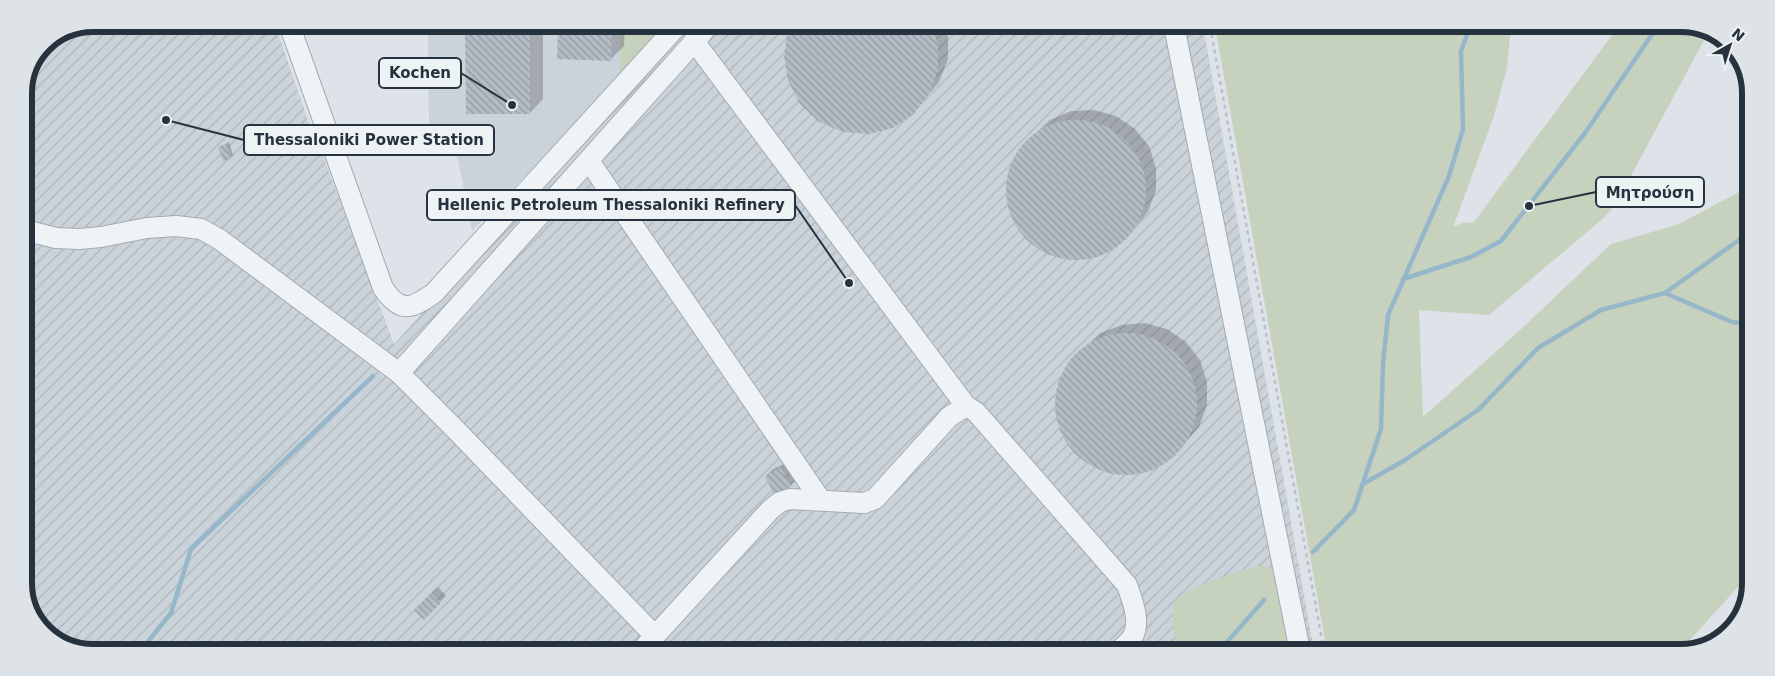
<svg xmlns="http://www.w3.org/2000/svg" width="1775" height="676" viewBox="0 0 1775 676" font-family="'DejaVu Sans',sans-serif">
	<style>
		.built { fill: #cbd3da }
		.industrial { fill: url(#industrial-furrows) }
		.grass { fill: #c6d2be }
		.shadow { fill: #0003 }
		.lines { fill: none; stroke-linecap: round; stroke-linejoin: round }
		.stream { stroke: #96b7ca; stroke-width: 4.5 }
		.building { fill: url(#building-back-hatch) }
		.minor-casing { stroke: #a2abb2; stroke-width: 22 }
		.path { stroke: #bbc1c6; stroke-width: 2.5; stroke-dasharray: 4 4; stroke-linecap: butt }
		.minor { stroke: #f0f3f6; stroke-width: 20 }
		.rim { fill: none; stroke: #26333f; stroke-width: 6 }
		.leader { fill: none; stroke: #26333f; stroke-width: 2 }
		.callout-dot { fill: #26333f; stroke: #edf2f5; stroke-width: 2 }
		.callout { fill: #edf2f5; stroke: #26333f; stroke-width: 2 }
		.callout-label { font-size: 15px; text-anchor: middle; font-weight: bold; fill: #26333f }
	</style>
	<defs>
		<pattern id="industrial-furrows" width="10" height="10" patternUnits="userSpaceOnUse" patternTransform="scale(1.25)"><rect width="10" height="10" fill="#cbd3da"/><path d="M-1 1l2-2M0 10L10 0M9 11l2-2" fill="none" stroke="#aeb6bc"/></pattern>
		<pattern id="building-back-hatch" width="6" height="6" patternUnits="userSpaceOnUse" patternTransform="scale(1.25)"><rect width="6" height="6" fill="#b4bdc5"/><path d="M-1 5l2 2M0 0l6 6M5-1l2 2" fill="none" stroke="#929aa1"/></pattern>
	</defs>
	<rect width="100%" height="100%" fill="#dde3e8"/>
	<polygon class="built" points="428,25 620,25 620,79 472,231 456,149 429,131"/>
	<polygon class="industrial" points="94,24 275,24 316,144 318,143 394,344 685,25 1203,26 1314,651 71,648 38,625 24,587 24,89 44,44"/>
	<g class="grass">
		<polygon points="620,25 667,25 620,79"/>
		<polygon points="1215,26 1511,27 1507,68 1493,119 1453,227 1462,223 1474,222 1618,27 1704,28 1709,31 1627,183 1611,210 1600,221 1489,315 1419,310 1423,417 1521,329 1611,244 1679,224 1739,192 1750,184 1748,576 1679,652 1650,652 1649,651 1609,643 1591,652 1327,651"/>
		<polygon points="1266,565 1292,598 1302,651 1179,651 1172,624 1174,601 1200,585 1238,571"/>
	</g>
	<g class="shadow">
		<polygon points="467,25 543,25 543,99 530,113 467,113"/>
		<polygon points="559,25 625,25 624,46 610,60 558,58"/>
		<polygon points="792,25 945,26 948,34 948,59 939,82 913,113"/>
		<polygon points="1094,110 1116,116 1135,129 1149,146 1156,168 1156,190 1148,212 1123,240 1104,253 1083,259 1060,257 1038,248 1022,232 1011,212 1007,189 1011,166 1022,146 1050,120 1071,111"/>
		<polygon points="28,129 31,137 24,141 24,130"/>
		<polygon points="229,142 233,155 230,158 220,147"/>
		<polygon points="1145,323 1167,329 1186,342 1200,360 1207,382 1207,405 1199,427 1174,456 1155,468 1133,474 1110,472 1088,463 1071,447 1060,426 1056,403 1060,380 1072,360 1100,333 1122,325"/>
		<polygon points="788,462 797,479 790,486 766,476 773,469"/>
		<polygon points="438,587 446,596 424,618 415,610"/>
	</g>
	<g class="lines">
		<g class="stream">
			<polyline points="1403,279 1471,257 1501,241 1585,133 1657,27"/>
			<polyline points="1665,293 1732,322 1749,324"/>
			<polyline points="1363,484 1405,460 1478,410 1538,348 1601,310 1665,293 1739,240 1750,230"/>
			<polyline points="1313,552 1354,510 1381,429 1383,364 1388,315 1449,176 1463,129 1461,51 1470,27"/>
			<polyline points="142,649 171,613 191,549 373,376"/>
			<polyline points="1219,651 1264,600"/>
		</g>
	</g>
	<g class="building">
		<polygon points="465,25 530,25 530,114 466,114"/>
		<polygon points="558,25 612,25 611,61 557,59"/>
		<polygon points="791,25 932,26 938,45 938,70 929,94 914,114 893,128 869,134 843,132 819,122 800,104 788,81 784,56 788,31"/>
		<circle cx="1076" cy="190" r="70"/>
		<polygon points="226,144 231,159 223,161 218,147"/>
		<circle cx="1126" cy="404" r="71"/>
		<polygon points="781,468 791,487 774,495 765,476"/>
		<polygon points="431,593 441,603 424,620 414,610"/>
	</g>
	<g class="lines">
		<g class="minor-casing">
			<g id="minor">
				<path d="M289,24L383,288C401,314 411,309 434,293L678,25"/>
				<polyline points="1174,26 1300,651"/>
				<polyline points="694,41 966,406"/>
				<polyline points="589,161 820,499"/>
				<polyline points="24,230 56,238 79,239 101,237 147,228 176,226 201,229 219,239 399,373 709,25"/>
				<polyline points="399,373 454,428 655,636"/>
				<path d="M642,650L770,510L780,502L790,499L864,503L875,499L949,417L966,406L976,412L1127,585C1132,600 1141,621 1133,636C1130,642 1123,647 1119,651"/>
			</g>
		</g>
		<polyline class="path" points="1210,26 1324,651"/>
		<use href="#minor" class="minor"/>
	</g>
	<path d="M0 0H1775V676H0ZM93 32H1681A61 61 0 0 1 1742 93V583A61 61 0 0 1 1681 644H93A61 61 0 0 1 32 583V93A61 61 0 0 1 93 32Z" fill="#dde3e6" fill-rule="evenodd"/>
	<path class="rim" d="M93 32H1681A61 61 0 0 1 1742 93V583A61 61 0 0 1 1681 644H93A61 61 0 0 1 32 583V93A61 61 0 0 1 93 32Z"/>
	<path class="leader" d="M512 105L461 73M166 120L244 140M1529 206L1596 192M849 283L795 205"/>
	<g class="callout-dot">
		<circle cx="512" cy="105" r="5"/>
		<circle cx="166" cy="120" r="5"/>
		<circle cx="1529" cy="206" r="5"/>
		<circle cx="849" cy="283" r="5"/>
	</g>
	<g class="callout">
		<rect x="379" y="58" width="82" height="30" rx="5"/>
		<rect x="244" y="125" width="250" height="30" rx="5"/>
		<rect x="1596" y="177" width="108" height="30" rx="5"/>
		<rect x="427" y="190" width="368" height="30" rx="5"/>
	</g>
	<g class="callout-label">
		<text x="420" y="78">Kochen</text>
		<text x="369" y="145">Thessaloniki Power Station</text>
		<text x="1650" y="198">Μητρούση</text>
		<text x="611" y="210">Hellenic Petroleum Thessaloniki Refinery</text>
	</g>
	<g transform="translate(1730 45) rotate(39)" stroke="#edf2f5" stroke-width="4" paint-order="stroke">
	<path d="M0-4L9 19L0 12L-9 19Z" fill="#26333f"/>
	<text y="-8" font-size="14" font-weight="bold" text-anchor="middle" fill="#26333f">N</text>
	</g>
</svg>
